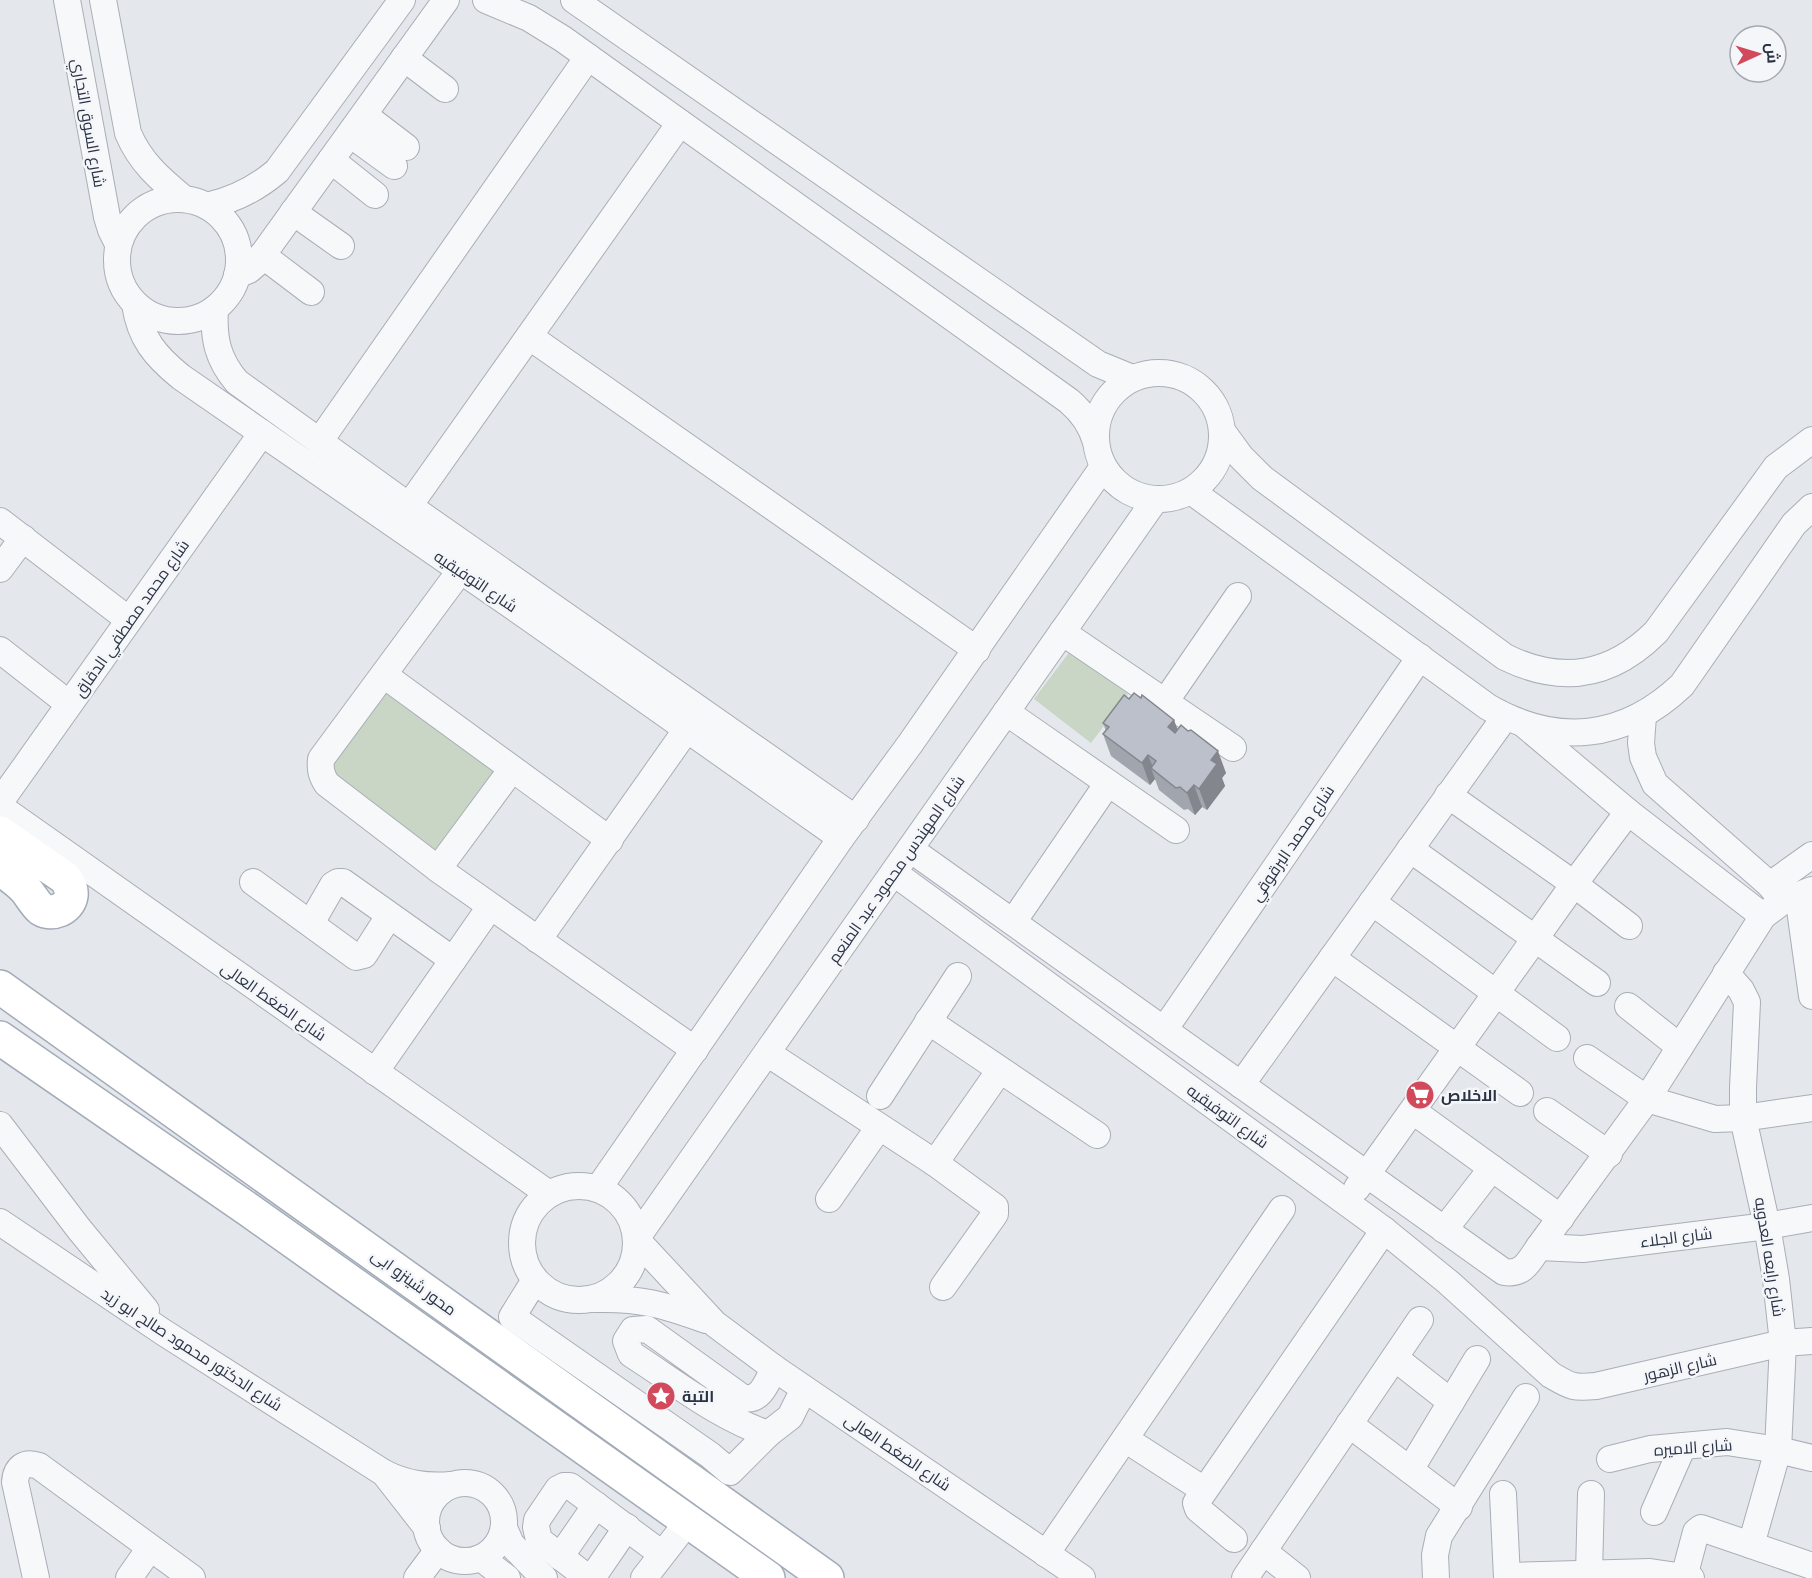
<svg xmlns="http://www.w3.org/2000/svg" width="1812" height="1578" viewBox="0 0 1812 1578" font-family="'Public Sans',Cairo,sans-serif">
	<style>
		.green { fill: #c9d6c5 }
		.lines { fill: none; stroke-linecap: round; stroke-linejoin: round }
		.minor-casing { stroke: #a9aeb7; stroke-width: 28 }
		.major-casing { stroke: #a3abb8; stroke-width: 36 }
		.minor { stroke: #f7f8fa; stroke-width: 26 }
		.major { stroke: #fff; stroke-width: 33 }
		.wall { fill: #a1a5ae }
		.shaded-wall { fill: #83868d }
		.building { fill: #bbc0ca; stroke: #83868d; stroke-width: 1.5 }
		.labels { text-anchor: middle; stroke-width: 5; stroke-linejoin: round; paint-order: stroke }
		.street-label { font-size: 16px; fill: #2b3445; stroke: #f4f6f9 }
		.poi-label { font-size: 16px; font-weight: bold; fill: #2b3445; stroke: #f4f6f9; text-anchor: start }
	</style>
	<rect width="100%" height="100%" fill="#e4e7ec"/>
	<g class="green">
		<polygon points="1071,650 1128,694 1091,743 1034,699"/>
		<polygon points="385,692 498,774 441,854 327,772"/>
	</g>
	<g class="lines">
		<g class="minor-casing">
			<g id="minor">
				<polyline points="67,0 107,217 111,230 118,244"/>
				<path d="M103,0L128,133C140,162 160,179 183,198"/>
				<path d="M486,0L529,18L563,39L1069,401C1082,412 1091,424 1096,442"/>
				<polyline points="574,0 1098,364 1132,378"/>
				<polyline points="404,58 445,89"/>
				<polyline points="364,115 406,147"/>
				<polyline points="350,134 394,166"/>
				<polyline points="331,160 375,195"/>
				<circle cx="178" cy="260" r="61"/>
				<path d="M207,206C234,200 256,189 277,171L402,0"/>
				<polyline points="293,212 341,246"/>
				<polyline points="262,255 311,292"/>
				<polyline points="237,275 249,270 256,264 446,0"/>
				<path d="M135,304C140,338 155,356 181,377L528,617L841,838"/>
				<path d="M215,309C213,339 218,360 237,382L409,506L856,819"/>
				<polyline points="530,337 977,650"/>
				<circle cx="1159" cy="436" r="63"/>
				<path d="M1222,431L1241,457L1262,478L1505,657C1562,685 1612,676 1656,632L1776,467L1812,440"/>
				<polyline points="319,442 588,57"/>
				<path d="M1191,491L1488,707C1557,747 1624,740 1682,685L1794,524L1812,507"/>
				<polyline points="409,506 680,123"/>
				<polyline points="0,521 129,620"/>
				<polyline points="0,569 23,538"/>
				<path d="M460,571L321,759C320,769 321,775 327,784L438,869L695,1050"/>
				<polyline points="1062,632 1233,748"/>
				<polyline points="0,650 69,704"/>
				<polyline points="384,675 610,840"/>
				<polyline points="1165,702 1238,596"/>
				<polyline points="1006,712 1176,830"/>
				<polyline points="1643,716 1641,743 1643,757 1655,784 1770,885 1783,901"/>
				<polyline points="1526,726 1628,812 1763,916"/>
				<polyline points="1448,795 1574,884 1629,926"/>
				<polyline points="0,802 262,433"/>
				<polyline points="0,807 549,1194"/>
				<path d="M910,849L1504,1272C1524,1275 1529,1261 1539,1247L1647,1099L1763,916L1783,901L1812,890"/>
				<polyline points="1410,849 1597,983"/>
				<polyline points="438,869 512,769"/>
				<path d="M894,873L1384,1230L1448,1282L1551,1375C1572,1387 1572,1388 1596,1386L1783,1343L1812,1341"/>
				<polyline points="253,882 356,957 364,955 389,916"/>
				<polyline points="1770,885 1812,855"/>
				<polyline points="1798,895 1812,996"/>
				<polyline points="1372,902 1557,1038"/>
				<polyline points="1013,922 1108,783"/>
				<polyline points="311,923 333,885 338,882 343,882 453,960"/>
				<polyline points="538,940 687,729"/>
				<polyline points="1332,958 1520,1093"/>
				<polyline points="1726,973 1741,990 1747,1002 1743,1088 1743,1118 1767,1226 1776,1279 1783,1343 1778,1450 1751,1545"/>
				<polyline points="1628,1006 1680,1047"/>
				<polyline points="928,1021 1097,1135"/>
				<polyline points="1164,1030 1420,657"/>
				<polyline points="767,1053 935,1163 995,1207 995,1214 943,1287"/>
				<polyline points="1587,1058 1647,1099 1715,1119 1743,1118 1812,1108"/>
				<polyline points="375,1072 490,907"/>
				<polyline points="1241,1085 1505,717"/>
				<polyline points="880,1096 958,976"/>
				<polyline points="1413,1111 1561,1218"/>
				<polyline points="1547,1111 1609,1154"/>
				<polyline points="0,1125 79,1229 146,1310"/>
				<polyline points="935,1163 1000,1070"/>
				<circle cx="579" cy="1243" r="57"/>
				<polyline points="1357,1188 1574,884 1628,812"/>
				<polyline points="598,1189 841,838 910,744 1103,467"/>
				<polyline points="829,1199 879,1127"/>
				<path d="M0,1222L163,1332L384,1473C406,1484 426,1487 451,1485"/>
				<polyline points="1444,1230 1492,1168"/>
				<polyline points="1539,1247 1583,1249 1767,1226 1812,1218"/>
				<polyline points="535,1280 512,1317 710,1455 730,1472 768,1434 790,1417 804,1389"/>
				<path d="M596,1299C642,1298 664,1305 706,1320"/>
				<polyline points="1395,1358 1451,1402"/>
				<polyline points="1349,1424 1459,1507"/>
				<path d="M768,1434C718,1417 675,1382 631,1354L626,1341L633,1330L647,1329L743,1398C761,1402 767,1382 774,1368"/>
				<polyline points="1125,1439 1204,1490"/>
				<polyline points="1610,1459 1650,1449 1727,1442 1778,1450 1812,1458"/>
				<polyline points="1410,1470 1477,1359"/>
				<polyline points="384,1473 427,1528"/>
				<circle cx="465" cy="1522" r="39"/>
				<polyline points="1503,1494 1507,1578"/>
				<polyline points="1654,1512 1683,1446"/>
				<polyline points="504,1528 511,1544 544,1578"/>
				<polyline points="1234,1539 1198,1509 1196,1503 1384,1230"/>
				<polyline points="1263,1551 1297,1578"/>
				<polyline points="1046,1554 1282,1209"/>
				<polyline points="560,1557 596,1505"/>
				<polyline points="481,1558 507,1578"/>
				<polyline points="1589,1574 1591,1494"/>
				<polyline points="1507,1576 1650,1572 1691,1578"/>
				<polyline points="1684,1577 1696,1532 1701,1528 1812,1566"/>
				<path d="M36,1578L15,1482C16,1467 25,1461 39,1466L192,1578"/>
				<polyline points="129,1578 150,1548"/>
				<polyline points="417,1578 438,1550"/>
				<polyline points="588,1578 539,1540 536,1527 537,1520 558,1489 564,1486 570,1486 662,1554"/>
				<polyline points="592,1578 627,1527"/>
				<polyline points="644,1578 679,1533"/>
				<polyline points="1082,1578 774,1368 715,1324 636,1239 1155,500"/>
				<polyline points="1245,1578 1420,1320"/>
				<polyline points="1436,1578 1435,1555 1439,1536 1526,1397"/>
			</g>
		</g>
		<g class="major-casing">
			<g id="major">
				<path d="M0,833L65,878C69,883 72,889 71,896C69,909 52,916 41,909C35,904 31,896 26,890C19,882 9,875 0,869"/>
				<polyline points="0,987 827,1578"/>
				<polyline points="0,1038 249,1210 768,1578"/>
			</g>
		</g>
		<use href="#minor" class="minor"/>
		<use href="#major" class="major"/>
	</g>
	<polygon class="wall" points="1129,699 1174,720 1177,730 1226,773 1222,778 1225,786 1207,810 1202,807 1195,815 1188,809 1184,810 1159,790 1155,779 1150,785 1111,756 1103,734 1106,731 1103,723"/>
	<g class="shaded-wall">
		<polygon points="1174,720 1182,741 1168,727"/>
		<polygon points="1218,751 1226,773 1222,778 1225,786 1207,810 1199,789 1211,760"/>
		<polygon points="1148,755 1154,770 1151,768 1155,779 1150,785 1142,763"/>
		<polygon points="1194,785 1202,807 1195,815 1187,793"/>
	</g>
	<polygon class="building" points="1134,693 1141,698 1142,695 1174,720 1168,727 1175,733 1181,725 1188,731 1191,730 1218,751 1211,760 1217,764 1199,789 1194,785 1187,793 1180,787 1176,788 1151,768 1156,761 1148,755 1142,763 1103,734 1109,727 1103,723 1124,695 1129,699"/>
	<defs>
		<g id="supermarket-disc" transform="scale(1.5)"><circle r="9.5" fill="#d1495b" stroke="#f4f6f9"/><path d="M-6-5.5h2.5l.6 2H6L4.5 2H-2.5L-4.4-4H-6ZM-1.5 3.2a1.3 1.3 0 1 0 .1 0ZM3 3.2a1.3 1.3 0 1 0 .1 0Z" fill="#fff"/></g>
		<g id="sight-disc" transform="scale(1.5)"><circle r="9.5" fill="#d1495b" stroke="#f4f6f9"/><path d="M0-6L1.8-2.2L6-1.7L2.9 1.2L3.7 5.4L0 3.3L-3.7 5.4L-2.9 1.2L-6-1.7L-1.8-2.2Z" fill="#fff"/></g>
	</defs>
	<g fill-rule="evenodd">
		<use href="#supermarket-disc" x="1420" y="1095"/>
		<use href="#sight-disc" x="661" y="1396"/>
	</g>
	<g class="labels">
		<g class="street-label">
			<text transform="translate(89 123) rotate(80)" y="6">شارع السوق التجاري</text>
			<text transform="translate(476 581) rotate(34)" y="6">شارع التوفيقيه</text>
			<text transform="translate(131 618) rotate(-55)" y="6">شارع محمد مصطفي الدقاق</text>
			<text transform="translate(1292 843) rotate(-56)" y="6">شارع محمد البرقوقي</text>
			<text transform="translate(896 869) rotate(-55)" y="6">شارع المهندس محمود عبد المنعم</text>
			<text transform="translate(274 1001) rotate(35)" y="6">شارع الضغط العالى</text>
			<text transform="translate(1228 1116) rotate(36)" y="6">شارع التوفيقيه</text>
			<text transform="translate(1676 1237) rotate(-7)" y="6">شارع الجلاء</text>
			<text transform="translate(1770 1257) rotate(81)" y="6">شارع رابعه العدويه</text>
			<text transform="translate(414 1282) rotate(36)" y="6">محور شينزو ابى</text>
			<text transform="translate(192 1349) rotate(33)" y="6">شارع الدكتور محمود صالح ابو زيد</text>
			<text transform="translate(1680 1367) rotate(-13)" y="6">شارع الزهور</text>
			<text transform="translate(1693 1447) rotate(-4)" y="6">شارع الاميره</text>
			<text transform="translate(898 1452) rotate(34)" y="6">شارع الضغط العالى</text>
		</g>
		<g class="poi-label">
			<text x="1441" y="1101">الاخلاص</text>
			<text x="682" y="1402">التبة</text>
		</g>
	</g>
	<g transform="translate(1758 54) rotate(86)"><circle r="28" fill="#f4f6f9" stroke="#a4a8b1" stroke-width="1.5"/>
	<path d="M0-4.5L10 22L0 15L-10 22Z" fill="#d1495b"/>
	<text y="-9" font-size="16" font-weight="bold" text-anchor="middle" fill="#2b3445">ش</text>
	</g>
</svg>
